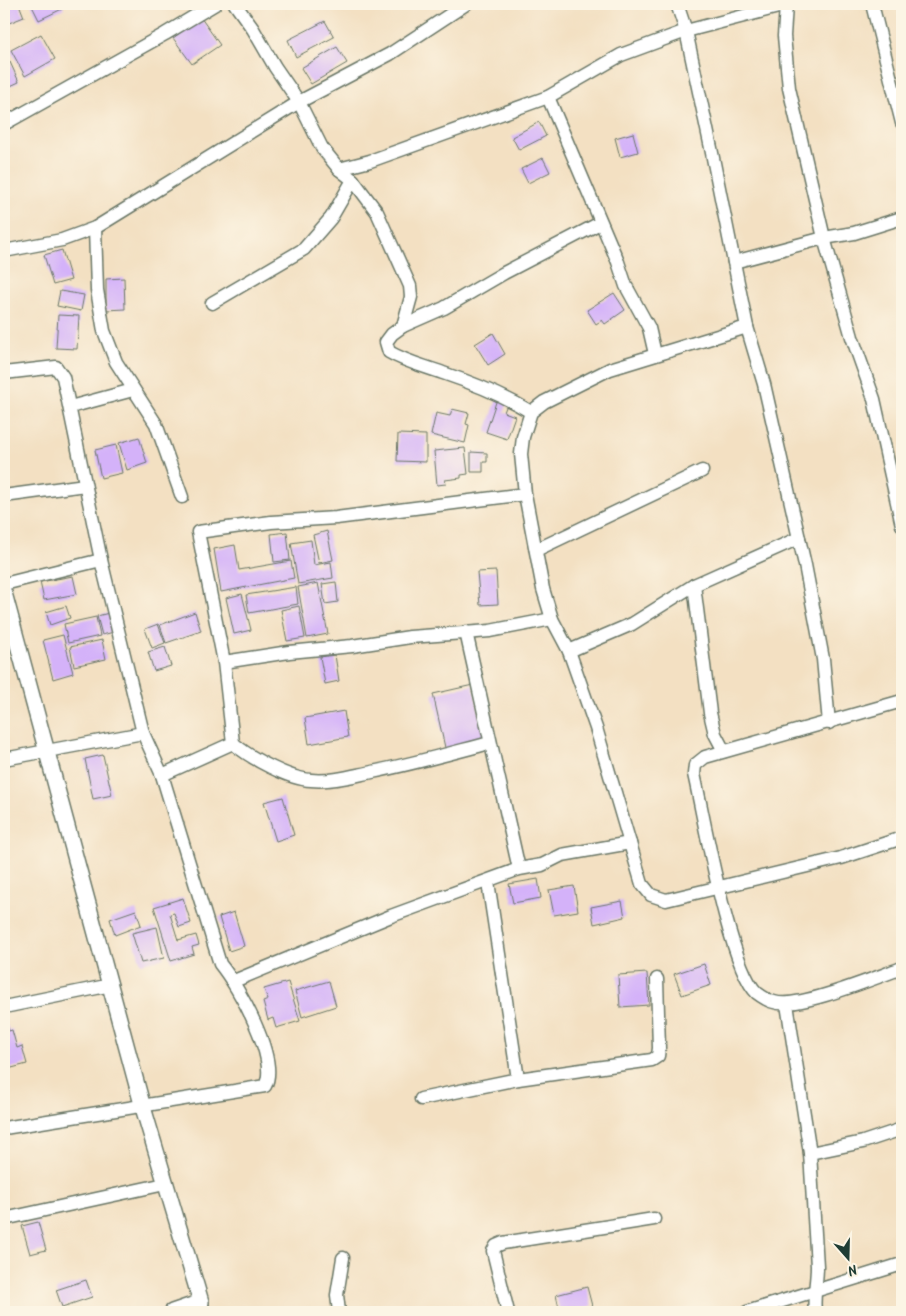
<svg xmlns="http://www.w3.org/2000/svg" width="906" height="1316" viewBox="0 0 906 1316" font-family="Kalam,sans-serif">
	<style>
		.building { fill: #d4b2f9 }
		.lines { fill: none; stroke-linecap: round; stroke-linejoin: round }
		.minor-casing { stroke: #697666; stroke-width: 15 }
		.tertiary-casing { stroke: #697666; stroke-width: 18 }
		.minor { stroke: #fff; stroke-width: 12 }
		.tertiary { stroke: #fff; stroke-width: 15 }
	</style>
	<rect width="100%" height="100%" fill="#fcf5e5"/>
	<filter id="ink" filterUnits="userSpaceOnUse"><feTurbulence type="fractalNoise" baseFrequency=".02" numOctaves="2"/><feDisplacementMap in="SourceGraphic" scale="10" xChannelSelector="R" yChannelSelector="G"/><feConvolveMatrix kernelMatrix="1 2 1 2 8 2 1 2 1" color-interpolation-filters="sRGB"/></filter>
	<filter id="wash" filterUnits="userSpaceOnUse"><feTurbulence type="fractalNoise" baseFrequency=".0096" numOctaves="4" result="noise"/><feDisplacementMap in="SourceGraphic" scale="20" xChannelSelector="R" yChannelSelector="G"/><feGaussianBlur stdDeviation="1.12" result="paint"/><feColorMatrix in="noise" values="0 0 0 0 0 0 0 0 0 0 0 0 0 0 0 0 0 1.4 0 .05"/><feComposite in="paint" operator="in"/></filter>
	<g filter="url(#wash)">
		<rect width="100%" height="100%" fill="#f3e0c2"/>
		<g id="blocks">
			<g class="building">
				<polygon points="4,4 19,4 24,17 4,25"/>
				<polygon points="31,4 61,4 64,8 39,20"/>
				<polygon points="201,18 220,45 192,64 173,38"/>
				<polygon points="325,21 334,37 296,57 288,40"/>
				<polygon points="41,34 55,59 25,76 11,50"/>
				<polygon points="337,47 347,63 311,84 301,68"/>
				<polygon points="10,62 19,82 4,89 4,65"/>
				<polygon points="539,122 546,136 519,150 512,137"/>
				<polygon points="633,133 638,152 620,157 615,138"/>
				<polygon points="543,158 550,172 528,183 521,169"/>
				<polygon points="62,250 71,280 53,285 44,255"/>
				<polygon points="124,278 125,309 106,310 106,279"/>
				<polygon points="60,291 84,295 81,311 57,306"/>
				<polygon points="614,293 625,310 605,324 602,320 596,324 587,310"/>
				<polygon points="58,315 79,316 77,349 56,348"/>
				<polygon points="493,333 505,354 488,365 475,344"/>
				<polygon points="497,399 508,402 504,412 515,416 507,439 486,432"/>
				<polygon points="452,409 469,413 466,424 469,425 465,443 431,435 436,413 450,416"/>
				<polygon points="398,434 426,435 426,462 397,461"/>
				<polygon points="139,437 147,463 127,470 119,443"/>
				<polygon points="116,445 122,473 101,478 95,450"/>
				<polygon points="465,448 468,474 461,475 461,478 445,480 446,484 437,485 434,451"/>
				<polygon points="471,452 487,453 487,462 483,462 483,472 471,472"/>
				<polygon points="327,531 333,560 319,563 313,535"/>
				<polygon points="287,532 290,560 274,562 271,534"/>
				<polygon points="311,540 314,565 331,562 333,578 298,584 291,543"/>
				<polygon points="235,545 239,570 291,561 294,578 221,592 214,549"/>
				<polygon points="496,571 498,604 480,605 477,572"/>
				<polygon points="73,576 77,594 44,600 40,582"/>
				<polygon points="336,582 338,602 325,604 322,584"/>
				<polygon points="318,583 328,634 307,638 298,587"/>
				<polygon points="296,587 298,604 249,613 246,595"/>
				<polygon points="242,594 251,630 234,634 226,598"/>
				<polygon points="66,606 70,618 50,625 46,612"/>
				<polygon points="299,606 305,638 287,641 281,610"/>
				<polygon points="195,612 201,631 166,643 160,625"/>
				<polygon points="109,613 114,632 102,635 97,616"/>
				<polygon points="96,617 100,636 68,643 64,624"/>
				<polygon points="158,624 165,643 152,648 145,629"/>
				<polygon points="63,635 73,673 53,679 43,640"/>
				<polygon points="102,640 106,659 74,666 70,647"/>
				<polygon points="165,647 171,666 154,671 148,652"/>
				<polygon points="335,655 339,681 325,684 320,657"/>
				<polygon points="473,685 486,742 446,752 433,694"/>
				<polygon points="344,711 348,737 309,744 305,718"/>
				<polygon points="103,755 112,795 93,799 85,759"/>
				<polygon points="283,797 294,835 276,841 264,802"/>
				<polygon points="538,879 541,898 513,903 509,884"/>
				<polygon points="574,886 578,911 554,915 549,890"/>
				<polygon points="183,898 191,923 179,927 174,913 170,914 178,940 196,935 199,945 192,947 194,954 171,961 154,907"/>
				<polygon points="622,901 625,917 594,924 591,907"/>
				<polygon points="136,910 141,925 115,935 110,919"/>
				<polygon points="234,912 244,946 229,951 219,917"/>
				<polygon points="157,927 164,958 141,963 132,933"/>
				<polygon points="704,964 711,985 682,995 674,974"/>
				<polygon points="647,973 649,1005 620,1007 618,975"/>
				<polygon points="329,981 336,1006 302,1017 295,991"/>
				<polygon points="288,982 300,1021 276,1028 273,1018 268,1020 263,1002 268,1000 264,989"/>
				<polygon points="6,1023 9,1031 12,1030 17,1048 22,1046 27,1064 4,1070 4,1024"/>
				<polygon points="38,1222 46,1250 30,1254 22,1226"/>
				<polygon points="86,1280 92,1297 62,1307 56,1290"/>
				<polygon points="587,1287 592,1306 560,1312 556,1295"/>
			</g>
		</g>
	</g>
	<g filter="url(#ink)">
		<use href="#blocks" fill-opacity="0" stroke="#697666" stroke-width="1"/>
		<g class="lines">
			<g class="minor-casing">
				<g id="minor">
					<polyline points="235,4 253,29 275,67 299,102 322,148 339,169 353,180 377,212 410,286 411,297 403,326"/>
					<polyline points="677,4 686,31 711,148 747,327 764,384 805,565 823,659 829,723"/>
					<polyline points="872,4 902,123"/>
					<polyline points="786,5 784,36 789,88 824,238 852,337 874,399 902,525"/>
					<polyline points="548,97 618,262 626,286 649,328 655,354"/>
					<polyline points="4,124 165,34 215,4"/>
					<polyline points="339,169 370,161 548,97 621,55 686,31 790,4"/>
					<polyline points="95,228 97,290 104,331 116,362 156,424 182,497"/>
					<polyline points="4,251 62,240 95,228 299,102 390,54 466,4"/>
					<polyline points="734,262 824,238 854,233 902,218"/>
					<polyline points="212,303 304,249 331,218 353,180"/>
					<polyline points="747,327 610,369 544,402 531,412 523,437 521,454 525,494 543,589 552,619 569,651 596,728 642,884 651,895 666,900 841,858 902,838"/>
					<path d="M4,373L56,367L63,377L101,560L143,733L162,775L220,964C238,986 280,1060 265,1086L4,1128"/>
					<polyline points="70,407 133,390"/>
					<path d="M531,412C503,395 473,383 443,373C424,366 406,362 389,352L386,342L392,334L403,326L444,308L504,273L600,223"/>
					<polyline points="4,496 85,485"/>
					<polyline points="536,550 702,471"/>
					<polyline points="4,584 101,560"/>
					<polyline points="694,585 710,713 715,734 724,751"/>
					<polyline points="466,632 519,869"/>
					<polyline points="569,651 632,624 694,585 799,538"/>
					<polyline points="224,662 289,652 352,646 410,637 490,631 552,619"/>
					<path d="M902,701L705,757L695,765L694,774C704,817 729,967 757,993C761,996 769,1001 774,1002C797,1010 877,977 902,968"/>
					<path d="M233,743C250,758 289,779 311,780C331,782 352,776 372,772C412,764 451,753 490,743"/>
					<polyline points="4,759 143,733"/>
					<polyline points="162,775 233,743 224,662 198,532 271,522 336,518 525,494"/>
					<polyline points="488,882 518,1079"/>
					<polyline points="234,981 391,916 519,869 542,865 562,855 630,843"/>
					<path d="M787,1004L810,1153L817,1266C817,1283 813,1295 815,1312"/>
					<polyline points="4,1007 111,985"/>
					<polyline points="421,1099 518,1079 652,1060 658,1056 659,1048 657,979"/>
					<polyline points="810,1153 863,1142 902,1129"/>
					<polyline points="4,1219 165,1184"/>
					<polyline points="201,1302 204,1312"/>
					<polyline points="339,1312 337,1295 343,1258"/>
					<polyline points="508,1312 493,1251 496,1246 503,1243 654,1219"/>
					<polyline points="747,1312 902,1264"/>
				</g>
			</g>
			<g class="tertiary-casing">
				<polyline id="tertiary" points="4,593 142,1104 201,1302 172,1312"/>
			</g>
			<use href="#minor" class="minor"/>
			<use href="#tertiary" class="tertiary"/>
		</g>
	</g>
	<rect width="906" height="1316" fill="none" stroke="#fcf5e5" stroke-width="20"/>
	<g transform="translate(848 1258) rotate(160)" stroke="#fcf5e5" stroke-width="4" paint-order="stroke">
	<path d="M0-4L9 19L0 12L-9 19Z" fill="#1f3d34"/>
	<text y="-8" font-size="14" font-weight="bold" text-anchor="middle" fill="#1f3d34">N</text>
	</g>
</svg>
